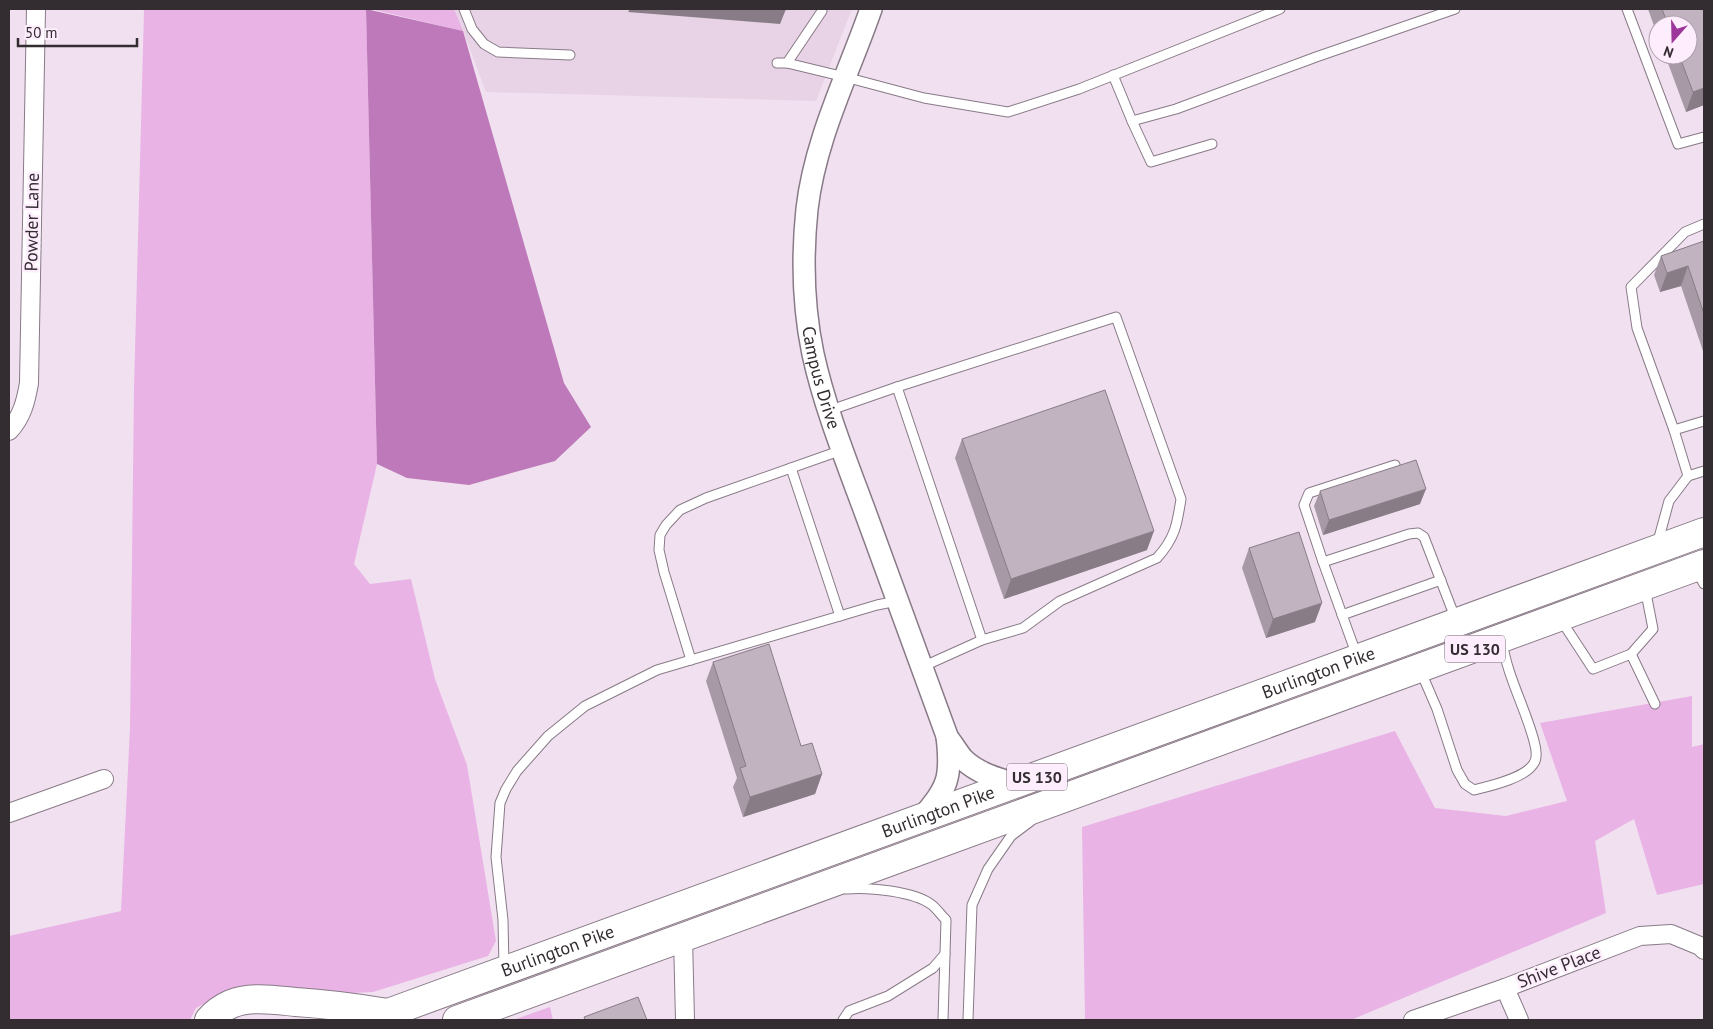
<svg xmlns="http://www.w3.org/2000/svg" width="1713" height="1029" viewBox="0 0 1713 1029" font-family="'PT Sans',sans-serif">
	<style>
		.built { fill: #e8d3e6 }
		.green { fill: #e9b3e6 }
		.water { fill: #bd79b9 }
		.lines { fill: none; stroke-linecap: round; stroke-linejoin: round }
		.service-casing { stroke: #887a87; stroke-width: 11 }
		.minor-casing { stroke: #887a87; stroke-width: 20 }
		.tertiary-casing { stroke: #887a87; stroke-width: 24 }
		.trunk-casing { stroke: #887a87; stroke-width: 30 }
		.service { stroke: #fff; stroke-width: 9 }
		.minor { stroke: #fff; stroke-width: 18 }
		.tertiary { stroke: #fff; stroke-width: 21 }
		.trunk { stroke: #fff; stroke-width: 28 }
		.wall { fill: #a79aa6 }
		.shaded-wall { fill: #887d87 }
		.building { fill: #c2b3c1; stroke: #887d87 }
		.labels { text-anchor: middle; stroke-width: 5; stroke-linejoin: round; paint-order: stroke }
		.shield { fill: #feeefd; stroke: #70676f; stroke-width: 1 }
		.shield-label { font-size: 16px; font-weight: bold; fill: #332d32 }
		.street-label { font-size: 18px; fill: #332d32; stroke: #feeefd }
	</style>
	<rect width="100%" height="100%" fill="#f1e1f0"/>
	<polygon class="built" points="371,9 852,9 816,101 486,92 463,31"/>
	<g class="green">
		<polygon points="144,9 366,9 377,464 354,564 370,584 411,579 435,679 467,765 496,941 488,956 373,992 334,994 228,991 196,1008 190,1020 9,1020 9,936 121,911 130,728 134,389"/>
		<polygon points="371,9 454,9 463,31"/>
		<polygon points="1692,696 1692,747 1704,744 1704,884 1657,895 1634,819 1595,841 1606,913 1351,1020 1085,1020 1082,827 1395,731 1435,808 1506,816 1567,801 1540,723"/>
		<polygon points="550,1007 553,1020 513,1020"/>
	</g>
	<polygon class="water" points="366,9 463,31 564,383 591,427 555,461 469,485 407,478 377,464"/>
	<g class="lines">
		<g class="service-casing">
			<g id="service">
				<polyline points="464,9 472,29 484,44 498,52 570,55"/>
				<polyline points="1627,9 1678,144 1704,137"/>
				<polyline points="777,63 787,63 845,77 924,98 1008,112 1079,89 1280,9"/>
				<polyline points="787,63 822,11"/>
				<polyline points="1113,75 1132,121 1176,109 1316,57 1455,9"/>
				<polyline points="1132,121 1151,162 1212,144"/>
				<path d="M897,387L1116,317L1181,499C1177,525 1175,538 1157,558L1060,601L1023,628L982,640"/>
				<polyline points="828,411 897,387 982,640 922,667"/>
				<polyline points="1674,430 1704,421"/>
				<polyline points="1395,465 1309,493 1304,505 1323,562 1409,534 1418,533 1424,537 1456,620"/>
				<polyline points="791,468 840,616"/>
				<polyline points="1688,476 1704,471"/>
				<polyline points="1657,545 1669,501 1688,476 1674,430 1637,328 1631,287 1685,232 1704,224"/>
				<polyline points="1323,562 1357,656"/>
				<polyline points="1696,570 1704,584"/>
				<polyline points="1342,615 1441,580"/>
				<polyline points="1561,620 1593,669 1631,654 1655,704"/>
				<polyline points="1631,654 1653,629 1645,588"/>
				<polyline points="691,660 664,572 659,550 660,535 666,525 680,510 706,498 842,450"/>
				<path d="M1421,672L1437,709L1457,770L1465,784L1474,790C1490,786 1526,778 1534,763C1538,757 1536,748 1534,741C1525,707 1507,676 1502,641"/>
				<polyline points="504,968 503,920 496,857 500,803 506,789 517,771 548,736 585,706 657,670 877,605 897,601"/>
				<path d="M843,1020L849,1011L888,996L933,968L945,954L946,920C941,915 937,909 932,905C914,891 868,887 846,889"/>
				<polyline points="943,1020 945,954"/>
				<polyline points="968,1020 972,905 988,869 1011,836 1031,821"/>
			</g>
		</g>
		<g class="minor-casing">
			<g id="minor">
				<path d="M9,431C22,417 26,401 29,383L36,9"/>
				<polyline points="9,813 104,779"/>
				<polyline points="683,937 685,1020"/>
				<polyline points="1505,988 1519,1020"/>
				<polyline points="1413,1020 1505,988 1640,936 1671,934 1700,946 1704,950"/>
			</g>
		</g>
		<g class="tertiary-casing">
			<g id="tertiary">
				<path id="s1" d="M871,9C848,75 815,139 807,209C802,257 803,306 813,354C826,413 850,470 871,528C896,597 922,667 947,736C952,779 948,787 921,819"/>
				<path d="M947,737C953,744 957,752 963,759C977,773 998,779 1016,784"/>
			</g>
		</g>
		<g class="trunk-casing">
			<g id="trunk">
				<path d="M209,1020C215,1013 222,1008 231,1004C250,996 275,1000 296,1002C327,1004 357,1008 388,1013"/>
				<path id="s2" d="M369,1020L1704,532"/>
				<polyline points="457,1020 1704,564"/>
			</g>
		</g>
		<use href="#service" class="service"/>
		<use href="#minor" class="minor"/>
		<use href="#tertiary" class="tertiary"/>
		<use href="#trunk" class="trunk"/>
	</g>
	<g class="wall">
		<polygon points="1648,9 1704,9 1704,105 1686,112 1665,55 1688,55 1688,25 1658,25 1658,37"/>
		<polygon points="1704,241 1704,354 1681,286 1660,292 1654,275 1661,256"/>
		<polygon points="962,439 1147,550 1004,599 955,458"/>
		<polygon points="1320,491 1420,504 1323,535 1314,506"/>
		<polygon points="1249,548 1315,622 1266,638 1242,568"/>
		<polygon points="713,662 801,746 822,774 815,794 743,817 733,787 737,778 706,681"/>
	</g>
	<g class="shaded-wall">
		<polygon points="630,9 786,9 780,24 628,12"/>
		<polygon points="1704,88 1704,105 1686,112 1693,92"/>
		<polygon points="1688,266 1681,286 1660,292 1667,273"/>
		<polygon points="1426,489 1420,504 1323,535 1329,520"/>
		<polygon points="1154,531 1147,550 1004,599 1011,579"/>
		<polygon points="1322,603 1315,622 1266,638 1273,619"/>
		<polygon points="822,774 815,794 743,817 750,797"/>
	</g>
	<g class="building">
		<polygon points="1662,9 1704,9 1704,88 1693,92 1679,55 1688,55 1688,25 1668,25"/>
		<polygon points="1704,241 1704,314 1688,266 1667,273 1661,256"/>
		<polygon points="1105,390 1154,531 1011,579 962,439"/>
		<polygon points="1416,460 1426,489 1329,520 1320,491"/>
		<polygon points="1299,532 1322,603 1273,619 1249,548"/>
		<polygon points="769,644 801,746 812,743 822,774 750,797 740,768 746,766 713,662"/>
		<polygon points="638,997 647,1020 585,1020 584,1017"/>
	</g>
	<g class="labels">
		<g class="shield">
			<rect x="1445" y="635.5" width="60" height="27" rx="4"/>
			<rect x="1007" y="763.5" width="60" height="27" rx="4"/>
		</g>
		<g class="shield-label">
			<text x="1475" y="655">US 130</text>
			<text x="1037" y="783">US 130</text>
		</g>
		<g class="street-label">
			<text transform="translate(32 222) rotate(-89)" y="6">Powder Lane</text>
			<text dy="6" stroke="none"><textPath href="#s1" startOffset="381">Campus Drive</textPath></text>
			<text dy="6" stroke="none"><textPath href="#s2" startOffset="1011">Burlington Pike</textPath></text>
			<text dy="6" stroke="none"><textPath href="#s2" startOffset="606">Burlington Pike</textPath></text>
			<text dy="6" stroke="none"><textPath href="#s2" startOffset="201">Burlington Pike</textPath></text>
			<text transform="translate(1559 967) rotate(-21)" y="6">Shive Place</text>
		</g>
	</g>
	<rect width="1713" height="1029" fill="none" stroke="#332d32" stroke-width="20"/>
	<g transform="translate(1673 40) rotate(200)"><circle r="24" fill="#feeefd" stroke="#ada1ac"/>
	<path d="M0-4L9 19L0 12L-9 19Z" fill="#9c369b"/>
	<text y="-8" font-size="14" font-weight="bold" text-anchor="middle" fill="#332d32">N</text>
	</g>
	<path d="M18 38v8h119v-8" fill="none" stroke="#332d32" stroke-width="2.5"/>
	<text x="25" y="38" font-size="15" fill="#332d32" stroke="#feeefd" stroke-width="4" paint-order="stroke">50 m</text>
</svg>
